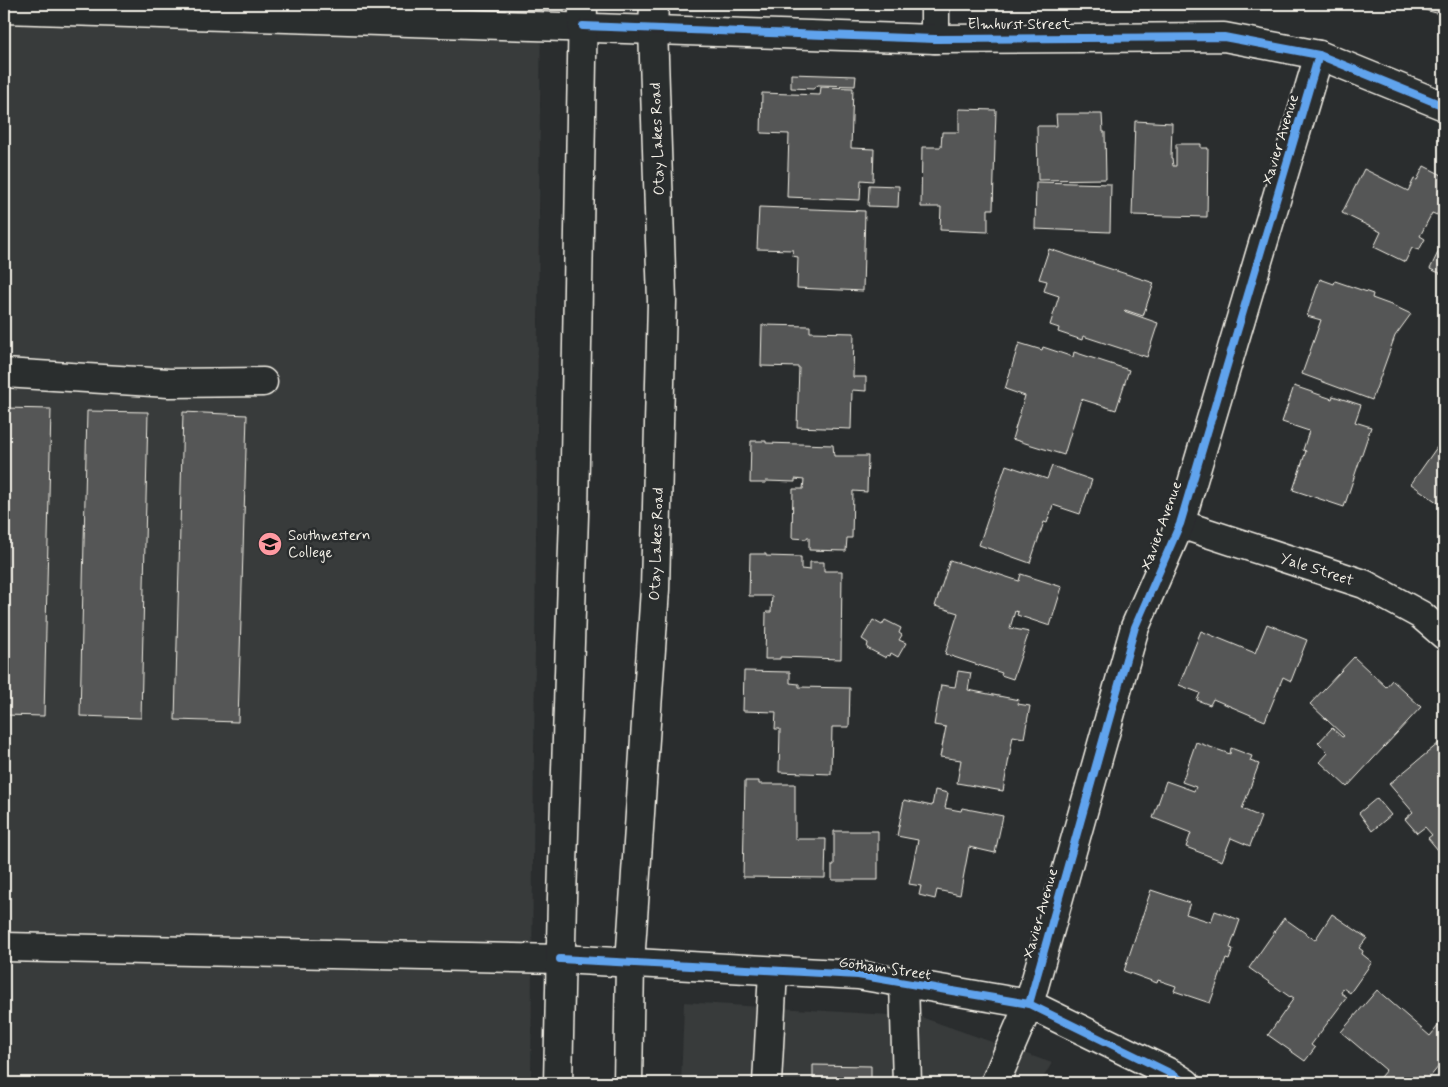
<svg xmlns="http://www.w3.org/2000/svg" width="1448" height="1087" viewBox="0 0 1448 1087" font-family="Mynerve,sans-serif">
	<style>
		.built { fill: #373a3a }
		.building { fill: #555756; stroke: #f4f1e8 }
		.lines { fill: none; stroke-linecap: round; stroke-linejoin: round }
		.minor-casing { stroke: #f4f1e8; stroke-width: 31 }
		.major-casing { stroke: #f4f1e8; stroke-width: 31 }
		.minor { stroke: #2a2d2e; stroke-width: 28 }
		.major { stroke: #2a2d2e; stroke-width: 28 }
		.cycleway-casing { stroke: #2a2d2e; stroke-width: 11 }
		.cycleway { stroke: #60a3ed; stroke-width: 8 }
		.labels { text-anchor: middle; stroke-width: 5; stroke-linejoin: round; paint-order: stroke }
		.street-label { font-size: 15px; fill: #f4f1e8; stroke: #2a2d2e }
		.poi-label { font-size: 15px; fill: #f4f1e8; stroke: #2a2d2e; text-anchor: start }
	</style>
	<rect width="100%" height="100%" fill="#2a2d2e"/>
	<filter id="ink" filterUnits="userSpaceOnUse"><feTurbulence type="fractalNoise" baseFrequency=".02" numOctaves="2"/><feDisplacementMap in="SourceGraphic" scale="10" xChannelSelector="R" yChannelSelector="G"/><feConvolveMatrix kernelMatrix="1 2 1 2 8 2 1 2 1" color-interpolation-filters="sRGB"/></filter>
	<g filter="url(#ink)">
		<g class="built">
			<polygon points="4,4 541,4 531,1083 4,1083"/>
			<polygon points="684,1002 921,1017 1052,1063 1040,1083 681,1083"/>
		</g>
		<g class="building">
			<polygon points="1422,4 1444,4 1444,15 1421,9"/>
			<polygon points="791,74 856,76 855,86 818,85 813,89 791,88"/>
			<polygon points="821,87 853,88 851,148 874,149 873,181 861,180 860,200 787,197 789,134 761,133 762,93 820,95"/>
			<polygon points="959,109 996,110 993,209 988,209 988,232 940,230 941,207 921,207 922,147 941,147 942,132 959,132"/>
			<polygon points="1056,114 1102,114 1103,132 1105,132 1106,179 1038,180 1037,126 1057,126"/>
			<polygon points="1135,121 1172,123 1171,158 1172,158 1173,166 1176,166 1176,144 1201,144 1201,148 1208,148 1207,217 1132,215"/>
			<polygon points="1424,166 1444,176 1444,201 1437,215 1432,213 1420,236 1425,239 1419,250 1412,248 1405,262 1374,247 1381,232 1342,213 1364,169 1408,191 1414,179 1417,180"/>
			<polygon points="1036,182 1111,184 1110,232 1035,229"/>
			<polygon points="869,185 899,186 898,207 868,206"/>
			<polygon points="759,207 865,211 863,291 797,288 798,257 792,256 793,250 757,249"/>
			<polygon points="1444,240 1444,275 1430,269"/>
			<polygon points="1049,249 1154,283 1143,316 1125,310 1124,311 1158,323 1147,357 1083,336 1082,340 1058,332 1059,328 1050,325 1059,296 1044,291 1047,281 1039,279"/>
			<polygon points="1320,279 1334,284 1335,281 1373,294 1372,298 1394,306 1411,314 1395,336 1372,400 1302,374 1321,320 1307,316"/>
			<polygon points="762,325 810,326 810,332 854,333 853,377 866,377 866,391 852,390 851,429 797,427 799,367 761,366"/>
			<polygon points="1019,343 1042,350 1043,347 1073,357 1074,352 1129,370 1116,410 1081,399 1064,455 1012,439 1025,396 1005,389"/>
			<polygon points="1294,386 1332,399 1333,396 1361,405 1355,422 1371,427 1344,507 1293,490 1306,451 1303,450 1309,431 1282,422"/>
			<polygon points="4,408 51,409 44,716 4,715"/>
			<polygon points="87,411 148,412 141,718 80,716"/>
			<polygon points="183,412 247,415 238,722 175,720"/>
			<polygon points="1442,440 1444,441 1444,507 1411,484"/>
			<polygon points="751,441 766,441 766,443 833,445 834,456 868,456 867,492 853,491 852,538 847,538 846,551 809,550 809,537 807,537 807,539 792,538 793,489 803,489 804,480 795,479 795,482 766,481 766,483 750,483"/>
			<polygon points="1006,465 1047,479 1052,466 1092,480 1080,514 1053,505 1047,523 1044,522 1030,563 979,545"/>
			<polygon points="750,554 766,554 766,556 801,557 801,569 810,570 810,562 824,562 824,571 842,571 841,659 780,657 780,659 765,659 766,612 771,612 772,596 749,596"/>
			<polygon points="950,560 972,567 973,566 1019,581 1021,574 1062,587 1050,626 1017,615 1018,612 1015,611 1010,628 1029,632 1013,679 1001,675 1002,673 945,654 958,613 935,606"/>
			<polygon points="873,620 882,625 885,620 901,628 899,633 902,635 899,640 906,643 898,657 891,653 890,656 887,655 886,658 867,648 868,643 862,639"/>
			<polygon points="1267,624 1307,640 1291,681 1283,677 1265,721 1213,699 1210,705 1197,700 1200,693 1179,685 1201,631 1255,653"/>
			<polygon points="1354,657 1386,687 1392,680 1421,707 1347,787 1320,762 1328,753 1318,743 1332,728 1342,737 1344,736 1310,704"/>
			<polygon points="744,671 790,672 790,683 799,684 799,687 850,688 849,727 832,727 831,774 779,772 780,729 775,729 776,712 743,711"/>
			<polygon points="958,671 971,673 968,690 1019,700 1018,704 1030,706 1024,738 1013,736 1003,791 957,783 961,760 940,757 946,727 934,725 941,685 955,687"/>
			<polygon points="1444,739 1444,849 1442,846 1438,850 1428,838 1432,835 1425,827 1417,833 1405,819 1413,812 1389,784"/>
			<polygon points="1196,742 1230,754 1231,748 1252,756 1250,761 1259,764 1242,809 1261,817 1250,846 1231,838 1222,861 1186,847 1191,833 1153,818 1166,781 1194,791 1196,787 1182,782"/>
			<polygon points="745,781 759,781 759,784 795,784 795,839 826,839 825,878 743,877"/>
			<polygon points="935,790 948,793 945,808 961,811 962,808 1003,816 995,853 969,847 960,895 937,890 935,899 919,895 921,886 909,884 918,840 897,836 904,800 932,806"/>
			<polygon points="1377,798 1391,815 1372,831 1359,813"/>
			<polygon points="834,831 878,831 878,880 832,880 832,865 834,865"/>
			<polygon points="1151,890 1190,903 1186,914 1211,922 1215,911 1240,920 1230,948 1233,949 1229,960 1226,959 1210,1003 1174,991 1176,986 1158,980 1157,983 1124,971"/>
			<polygon points="1332,914 1367,938 1359,948 1363,951 1362,954 1372,962 1350,993 1343,988 1341,993 1347,997 1311,1045 1315,1048 1305,1061 1268,1035 1294,998 1291,996 1290,997 1249,968 1284,918 1315,940"/>
			<polygon points="1377,990 1430,1036 1443,1020 1444,1021 1444,1060 1425,1083 1375,1083 1386,1070 1341,1032"/>
			<polygon points="813,1065 871,1066 871,1083 813,1083"/>
		</g>
		<g class="lines">
			<g class="minor-casing">
				<g id="minor">
					<polyline points="935,4 935,39"/>
					<polyline points="4,9 935,39 1224,37 1319,55 1444,106"/>
					<polyline points="4,373 169,383 263,382"/>
					<polyline points="1180,524 1364,584 1421,615 1444,635"/>
					<polyline points="4,947 560,959 858,975 1029,1004 1172,1074 1186,1083"/>
					<polyline points="904,983 907,1083"/>
					<polyline points="767,1083 773,971"/>
					<polyline points="995,1083 1029,1004 1135,627 1180,524 1319,55"/>
				</g>
			</g>
			<g class="major-casing">
				<g id="major">
					<polyline points="558,1083 562,898 574,515 583,4"/>
					<polyline points="628,1083 630,963 655,589 662,301 653,28 654,4"/>
				</g>
			</g>
			<use href="#minor" class="minor"/>
			<use href="#major" class="major"/>
			<g class="cycleway-casing">
				<g id="cycleway">
					<polyline points="583,26 935,39 1224,37 1319,55 1444,106"/>
					<polyline points="560,959 858,975 1029,1004 1172,1074 1186,1083"/>
					<polyline points="1029,1004 1135,627 1180,524 1319,55"/>
				</g>
			</g>
			<use href="#cycleway" class="cycleway"/>
		</g>
	</g>
	<defs>
		<g id="university-disc" transform="scale(1.25)"><circle r="9.5" fill="#ff9aa2" stroke="#2a2d2e"/><path d="M0-5L7-2L0 1L-7-2ZM-4 1L0 2.5L4 1V4Q0 6-4 4Z" fill="#111"/></g>
	</defs>
	<g fill-rule="evenodd">
		<use href="#university-disc" x="270" y="544"/>
	</g>
	<g class="labels">
		<g class="street-label">
			<text x="1019" y="29">Elmhurst Street</text>
			<text transform="translate(657 139) rotate(-92)" y="5">Otay Lakes Road</text>
			<text transform="translate(1280 139) rotate(-73)" y="5">Xavier Avenue</text>
			<text transform="translate(1161 525) rotate(-70)" y="5">Xavier Avenue</text>
			<text transform="translate(656 544) rotate(-88)" y="5">Otay Lakes Road</text>
			<text transform="translate(1317 569) rotate(18)" y="5">Yale Street</text>
			<text transform="translate(1040 913) rotate(-74)" y="5">Xavier Avenue</text>
			<text transform="translate(885 968) rotate(8)" y="5">Gotham Street</text>
		</g>
		<g class="poi-label">
			<text x="288" y="540">Southwestern<tspan x="288" dy="17">College</tspan></text>
		</g>
	</g>
	<rect width="1448" height="1087" fill="none" stroke="#2a2d2e" stroke-width="20"/>
	<rect x="10" y="10" width="1428" height="1067" fill="none" stroke="#f4f1e8" stroke-width="2" filter="url(#ink)"/>
</svg>
